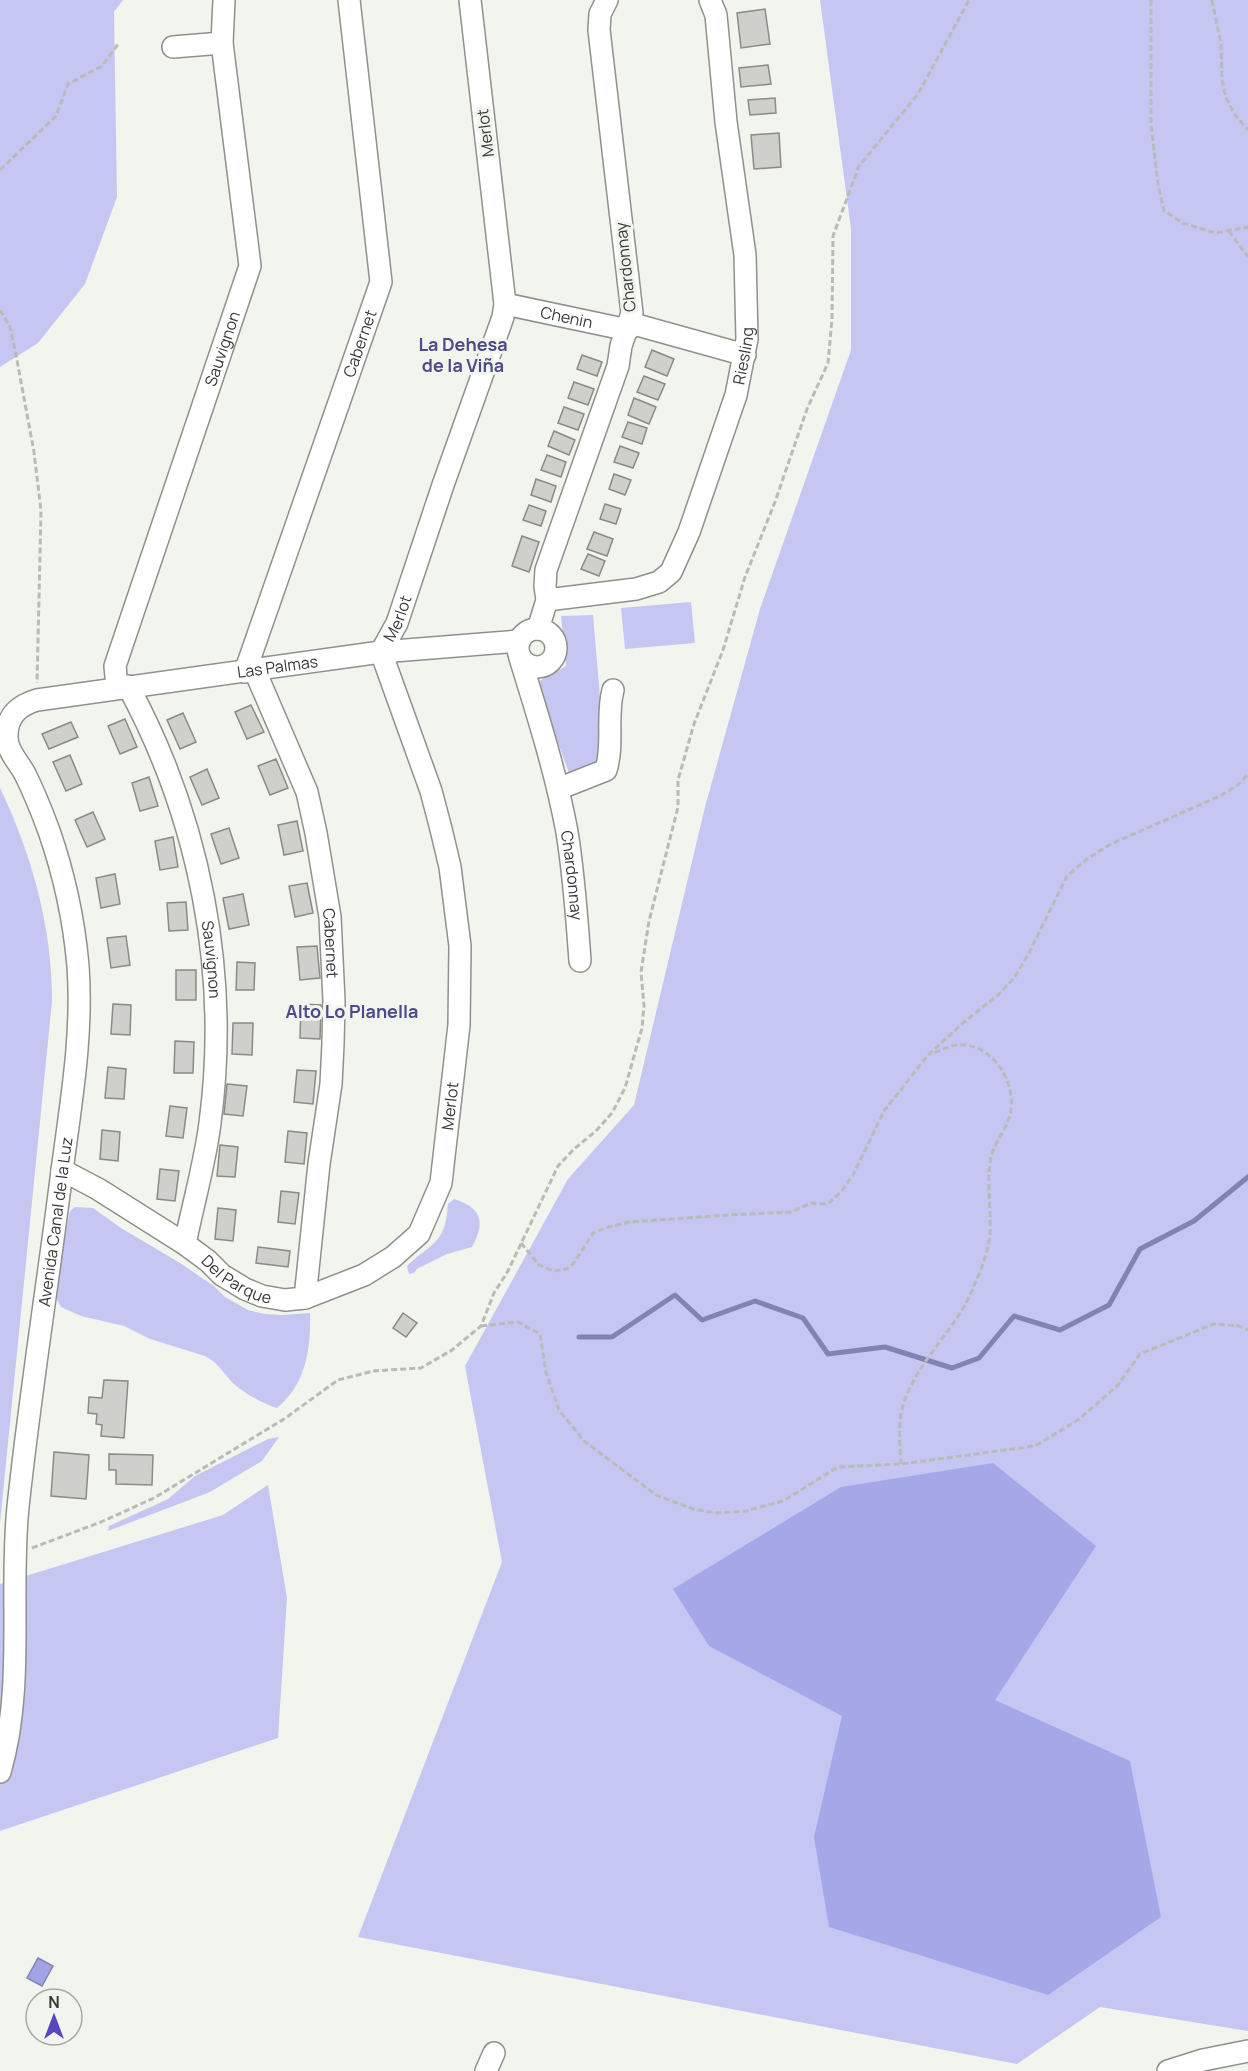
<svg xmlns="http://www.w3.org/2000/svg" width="1248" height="2071" viewBox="0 0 1248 2071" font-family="Manrope,sans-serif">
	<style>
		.green { fill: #c5c7f2 }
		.forest { fill: #a6a7e9 }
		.water { fill: #a1a3e4; stroke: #8283b0; stroke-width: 1.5 }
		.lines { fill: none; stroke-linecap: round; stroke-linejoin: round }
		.stream { stroke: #8283b0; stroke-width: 5 }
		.building { fill: #cfd0cb; stroke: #8a8b86; stroke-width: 1.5 }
		.minor-casing { stroke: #8f918c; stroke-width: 24 }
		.path { stroke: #b9bbb6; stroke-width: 3; stroke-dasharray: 6 3; stroke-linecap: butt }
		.minor { stroke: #fff; stroke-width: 21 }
		.labels { text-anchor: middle; stroke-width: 6; stroke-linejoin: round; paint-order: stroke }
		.street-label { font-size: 16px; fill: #383937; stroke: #f2f4ee }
		.neighbourhood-label { font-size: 18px; font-weight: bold; fill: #4c4a88; stroke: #f2f4ee }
	</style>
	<rect width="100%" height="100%" fill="#f2f4ee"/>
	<g class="green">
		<polygon points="0,0 123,0 114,12 117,197 85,284 38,343 0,367"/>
		<polygon points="820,0 1248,0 1248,2031 1100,2007 1017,2064 358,1937 502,1562 465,1366 568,1179 634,1105 705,807 760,609 851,350 851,229"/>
		<polygon points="691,602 695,643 625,649 621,608"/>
		<polygon points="593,615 604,744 599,761 569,773 536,683 566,666 561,616"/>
		<path d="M0,788C32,855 52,927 52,1001L0,1523Z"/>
		<path d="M454,1199C483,1208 485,1223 472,1247L447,1254L417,1269L414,1273L409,1274L407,1266C433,1241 445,1245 448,1204Z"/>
		<path d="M75,1207L93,1208L121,1228L180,1263L214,1286L225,1297L248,1310L265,1314L282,1315L310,1313C311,1349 306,1384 277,1408C263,1404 242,1392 232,1382C223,1372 216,1361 205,1356L150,1339L124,1326L81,1316L61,1307L55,1296L54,1289L70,1211Z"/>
		<polygon points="279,1437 262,1461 210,1492 108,1531 109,1526 168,1499 195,1476 268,1439"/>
		<polygon points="268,1485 287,1598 278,1738 0,1831 0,1584 223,1515"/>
	</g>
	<polygon class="forest" points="993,1463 1096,1546 995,1700 1130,1761 1161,1917 1048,1995 829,1927 814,1837 842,1716 709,1646 673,1589 841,1487"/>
	<polygon class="water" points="38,1958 53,1966 42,1986 27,1978"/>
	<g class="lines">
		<polyline class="stream" points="579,1337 612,1337 675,1295 702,1320 755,1301 803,1318 828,1354 885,1347 952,1368 979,1358 1014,1316 1060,1330 1109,1305 1140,1249 1194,1221 1248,1177"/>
	</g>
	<g class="building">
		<polygon points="765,9 770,44 741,48 737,13"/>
		<polygon points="768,65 771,84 741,87 739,68"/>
		<polygon points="775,98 776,113 750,115 748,100"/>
		<polygon points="779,133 781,167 754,169 751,135"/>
		<polygon points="652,350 674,359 667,376 645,367"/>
		<polygon points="582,355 602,362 597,376 577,369"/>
		<polygon points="644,376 665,384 658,400 637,392"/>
		<polygon points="574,382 594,389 588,405 568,398"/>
		<polygon points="634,398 656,407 649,424 628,415"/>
		<polygon points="564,407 584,414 578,430 558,423"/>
		<polygon points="628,422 647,428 642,444 622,437"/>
		<polygon points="554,431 575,440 569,455 548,446"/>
		<polygon points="620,446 639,453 633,468 614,462"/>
		<polygon points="547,455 566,462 561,477 541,470"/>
		<polygon points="614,474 631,480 625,495 609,489"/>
		<polygon points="536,479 556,486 551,502 531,495"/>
		<polygon points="605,504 621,509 616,524 600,519"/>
		<polygon points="529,505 546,511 541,526 523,520"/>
		<polygon points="594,532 613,539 607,556 587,549"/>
		<polygon points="522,536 539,542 529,572 512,566"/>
		<polygon points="588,554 605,561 599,576 581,569"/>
		<polygon points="251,705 264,732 247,739 235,712"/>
		<polygon points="183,713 196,742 180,749 167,720"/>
		<polygon points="125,719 137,747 120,754 108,726"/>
		<polygon points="71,722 78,737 49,749 42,734"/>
		<polygon points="70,755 82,784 66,791 53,762"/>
		<polygon points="276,759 288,788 270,795 258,766"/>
		<polygon points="207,769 219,798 202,805 190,777"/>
		<polygon points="149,777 158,806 140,811 132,783"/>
		<polygon points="93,812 105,839 87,847 75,820"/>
		<polygon points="297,821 303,851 284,855 278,825"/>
		<polygon points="229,828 239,858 221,864 211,834"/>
		<polygon points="173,837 178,867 160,870 155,841"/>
		<polygon points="115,874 120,904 101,908 96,878"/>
		<polygon points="307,883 313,913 295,917 289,886"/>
		<polygon points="243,894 249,925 229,929 223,898"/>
		<polygon points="186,902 188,930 169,931 167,903"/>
		<polygon points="126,936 130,965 111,968 107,938"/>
		<polygon points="317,946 320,978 300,980 297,947"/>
		<polygon points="237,962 255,963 254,990 236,990"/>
		<rect x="176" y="970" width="20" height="30"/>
		<polygon points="113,1004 131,1005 130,1035 111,1034"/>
		<polygon points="301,1004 321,1005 320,1039 300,1038"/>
		<polygon points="233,1023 253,1023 252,1055 232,1054"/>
		<polygon points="175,1041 194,1042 193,1073 174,1073"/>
		<polygon points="108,1067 126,1069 124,1099 105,1098"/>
		<polygon points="297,1070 316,1071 313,1104 294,1102"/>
		<polygon points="227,1084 247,1086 243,1116 224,1114"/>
		<polygon points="170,1106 187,1108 183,1138 166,1136"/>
		<polygon points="102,1130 120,1132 118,1161 100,1159"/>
		<polygon points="288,1131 307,1133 304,1164 285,1162"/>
		<polygon points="220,1145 238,1147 235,1177 217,1176"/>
		<polygon points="160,1169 179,1171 175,1201 157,1199"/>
		<polygon points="281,1191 299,1193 295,1224 278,1222"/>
		<polygon points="218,1208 236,1210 233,1241 215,1239"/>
		<polygon points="258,1247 290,1251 288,1267 256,1263"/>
		<polygon points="403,1313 417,1323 406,1337 393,1328"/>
		<polygon points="104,1380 128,1381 124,1438 101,1436 102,1425 96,1424 97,1414 88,1413 89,1397 102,1398"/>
		<polygon points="54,1452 89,1455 86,1499 51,1496"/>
		<polygon points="109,1454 153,1455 152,1485 116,1484 116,1470 109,1470"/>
	</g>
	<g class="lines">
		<g class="minor-casing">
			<g id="minor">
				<polyline points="173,47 222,43"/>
				<path id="s1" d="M505,304L628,330"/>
				<polyline points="630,323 745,355"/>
				<path id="s2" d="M547,600L636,589L659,582L671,572L689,532L736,395L747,339L745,255L726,122L716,15L710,0"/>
				<circle cx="537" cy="648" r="19"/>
				<polyline points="538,629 547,600 545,586 546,570 618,366 621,346 632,313 599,30 600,14 607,0"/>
				<path id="s3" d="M520,658C538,716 556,773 567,832C574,875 577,918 580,961"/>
				<path id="s4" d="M255,671L307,792L316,833L330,917L334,1001L333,1044L331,1084L319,1164L305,1298"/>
				<path id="s5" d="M245,672L381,282L349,0"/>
				<path id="s6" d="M128,686C200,819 230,973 210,1123C205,1163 193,1204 185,1244"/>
				<path id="s7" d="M117,687L115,666L250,266L222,43L224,0"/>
				<path d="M558,789L606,770C614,744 606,716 613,690"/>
				<path id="s8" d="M62,1170L98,1189L185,1244L208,1261L222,1275L245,1289L262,1296L285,1300L305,1298L364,1275L393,1257L419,1234L441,1183L459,1025L460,946L450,867L441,829L431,791L381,652L397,623L443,485L503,317L505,304L470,0"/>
				<path id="s9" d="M0,1772C25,1686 9,1595 18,1507C30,1394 48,1283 62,1171C71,1102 83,1035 78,966C74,920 64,874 49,831C42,812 34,792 25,774C18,761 6,750 7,735C7,715 20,705 37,700L381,652L519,641"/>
				<polyline points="486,2071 494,2053"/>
				<polyline points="1168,2071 1203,2060 1248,2051"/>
			</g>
		</g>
		<g class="path">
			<polyline points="1151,0 1151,124 1158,184 1164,211 1183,223 1215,233 1248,227"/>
			<polyline points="1212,0 1221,44 1222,80 1226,98 1235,115 1248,130"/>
			<polyline points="0,170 56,116 68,84 102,66 119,43"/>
			<polyline points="1229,231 1248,257"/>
			<polyline points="0,310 10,327 16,355 34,452 41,511 37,683"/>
			<polyline points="521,1243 539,1265 554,1271 567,1269 574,1263 593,1233 605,1228 629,1222 728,1215 791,1212 811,1203 824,1204 830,1202 841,1192 853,1175 884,1111 928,1055 964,1022 999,994 1014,978 1029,953 1067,876 1087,859 1109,845 1222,795 1239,784 1248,774"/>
			<polyline points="481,1326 518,1322 540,1334 546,1372 559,1410 584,1441 656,1495 693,1509 718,1513 746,1511 783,1501 838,1467 901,1464 1035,1446 1078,1420 1117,1386 1140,1354 1214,1324 1239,1326 1248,1330"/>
			<path d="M901,1464C900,1446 898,1427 902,1409C914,1363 956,1331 973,1288C981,1270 989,1251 990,1232C991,1209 987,1186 990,1163C992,1145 1004,1134 1009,1118C1020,1086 993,1041 956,1045C948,1046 938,1052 930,1054"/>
			<polyline points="32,1548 101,1522 154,1498 284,1419 338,1380 373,1371 421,1368 452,1350 481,1326 494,1293 508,1271 558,1166 574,1149 596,1131 612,1113 625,1088 642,1028 644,1006 641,972 649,921 678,807 678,780 694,724 723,650 745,577 775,502 807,409 828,363 832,319 833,236 859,166 918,94 969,0"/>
		</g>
		<use href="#minor" class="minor"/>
	</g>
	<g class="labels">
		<g class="street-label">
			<text transform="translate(485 133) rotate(-97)" y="6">Merlot</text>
			<text transform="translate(625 267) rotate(-96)" y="6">Chardonnay</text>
			<text dy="6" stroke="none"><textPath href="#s1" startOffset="63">Chenin</textPath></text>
			<text dy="6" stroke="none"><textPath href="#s5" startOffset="348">Cabernet</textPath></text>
			<text dy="6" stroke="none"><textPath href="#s7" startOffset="356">Sauvignon</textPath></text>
			<text dy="6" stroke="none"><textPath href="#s2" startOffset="358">Riesling</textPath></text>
			<text dy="6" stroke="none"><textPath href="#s8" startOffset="1050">Merlot</textPath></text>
			<text dy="6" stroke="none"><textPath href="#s9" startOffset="1348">Las Palmas</textPath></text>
			<text dy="6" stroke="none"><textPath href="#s3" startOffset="224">Chardonnay</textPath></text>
			<text dy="6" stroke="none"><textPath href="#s4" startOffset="285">Cabernet</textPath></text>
			<text dy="6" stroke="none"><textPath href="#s6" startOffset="288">Sauvignon</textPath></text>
			<text dy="6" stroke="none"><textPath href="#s8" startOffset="546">Merlot</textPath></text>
			<text dy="6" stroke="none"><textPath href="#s9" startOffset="554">Avenida Canal de la Luz</textPath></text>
			<text dy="6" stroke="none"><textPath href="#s8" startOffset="207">Del Parque</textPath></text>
		</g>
		<g class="neighbourhood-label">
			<text x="463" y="351">La Dehesa<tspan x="463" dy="21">de la Viña</tspan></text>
			<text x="352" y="1018">Alto Lo Planella</text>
		</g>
	</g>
	<g transform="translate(54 2017)"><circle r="28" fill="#f2f4ee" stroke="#a8a9a5" stroke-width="1.5"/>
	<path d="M0-4.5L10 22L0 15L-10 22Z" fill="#5547bf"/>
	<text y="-9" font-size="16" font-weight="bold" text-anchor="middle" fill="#383937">N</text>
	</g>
</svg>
